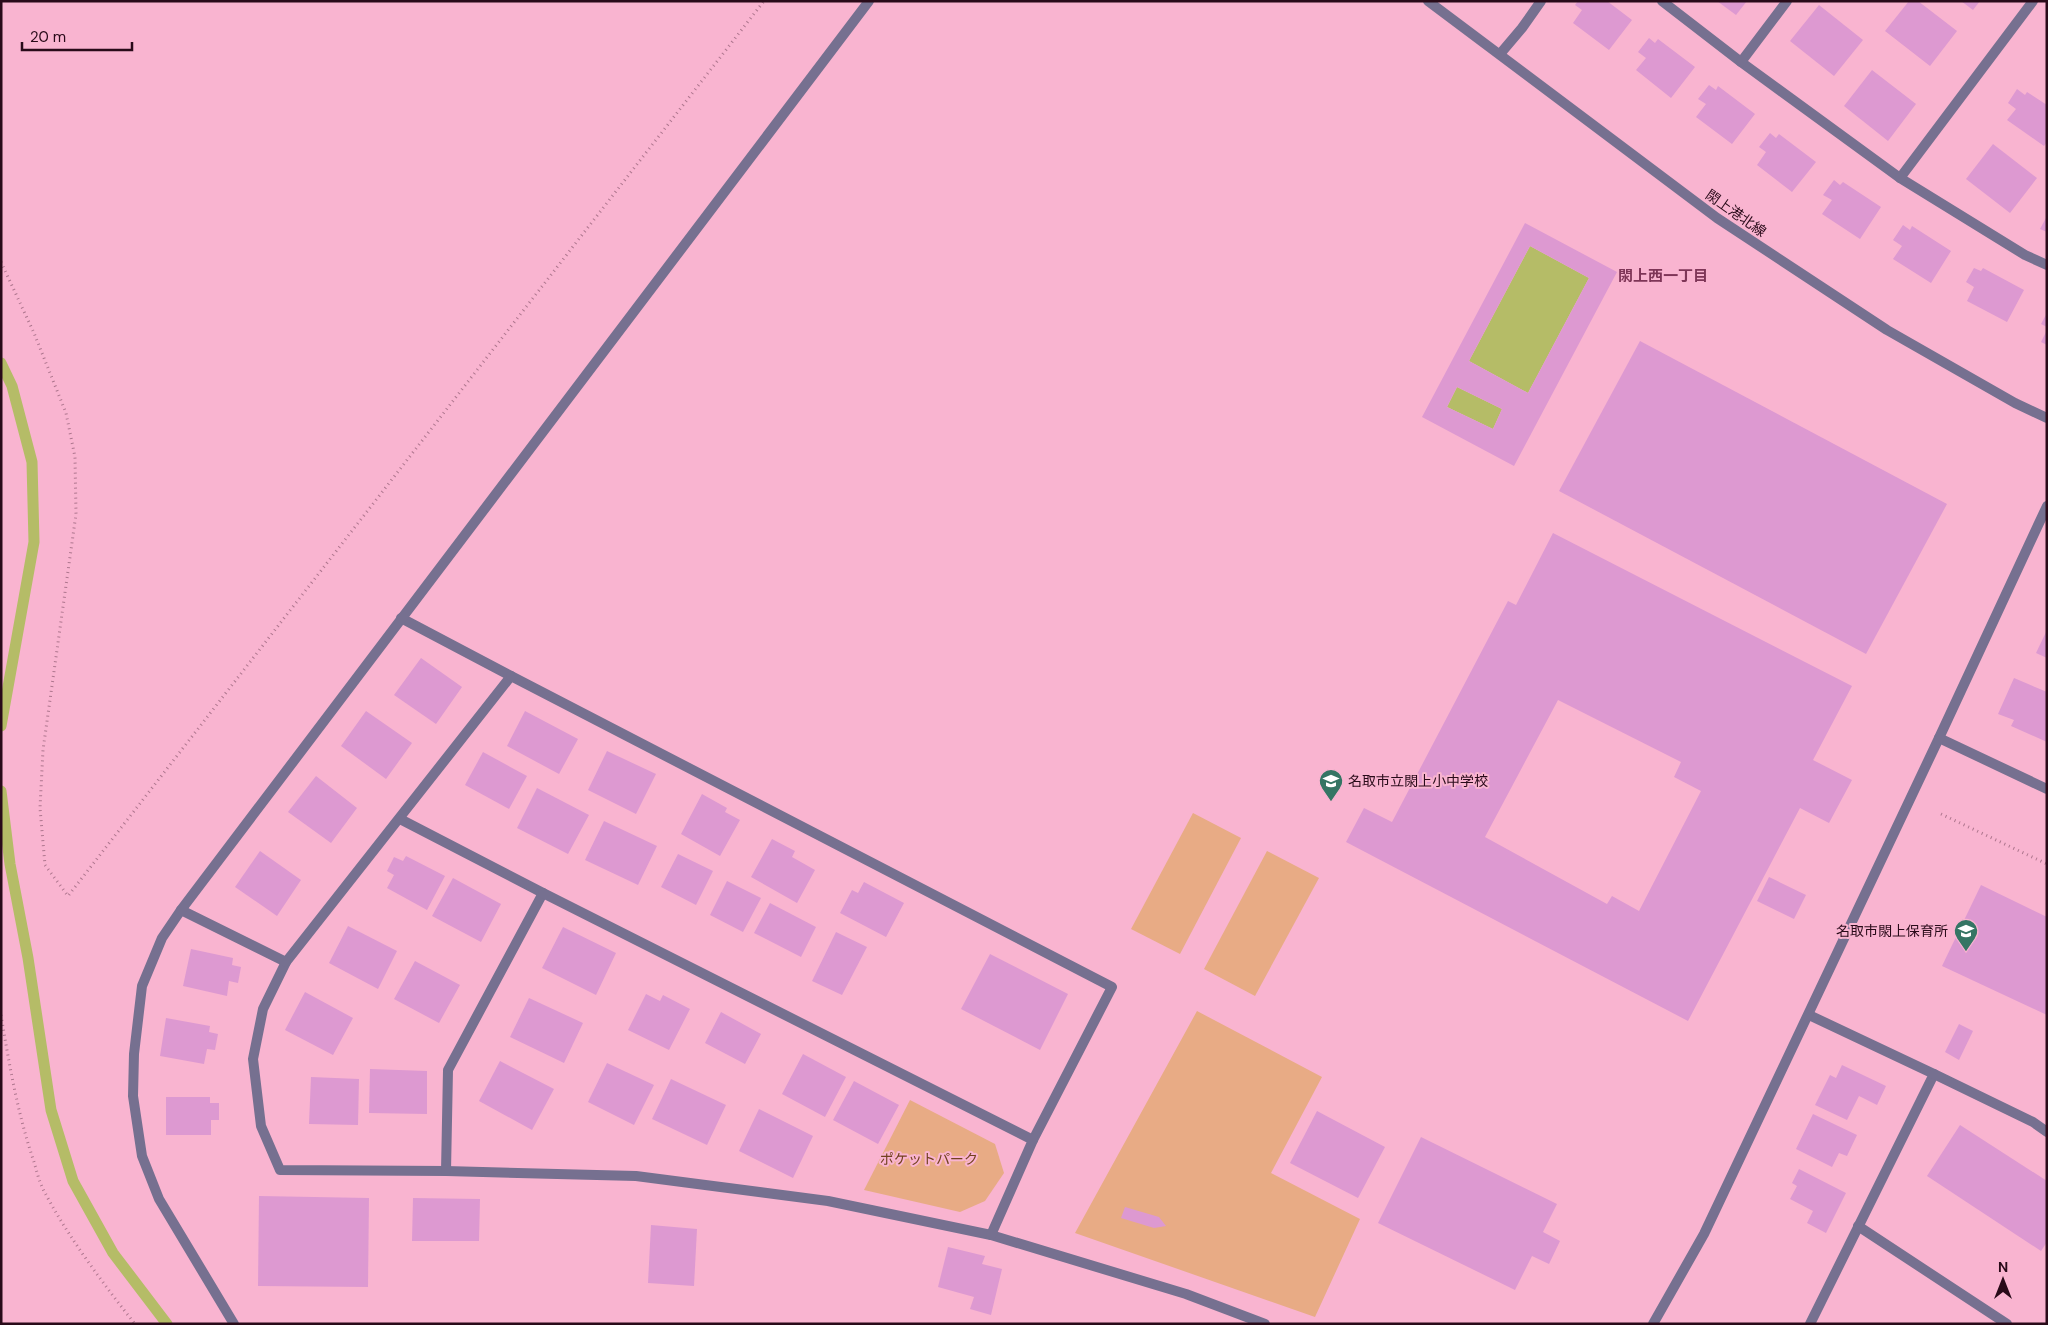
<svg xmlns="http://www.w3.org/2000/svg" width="2048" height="1325" viewBox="0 0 2048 1325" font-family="'DM Sans','Noto Sans JP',sans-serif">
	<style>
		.green { fill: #e8ab85 }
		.water { fill: #b5bc67 }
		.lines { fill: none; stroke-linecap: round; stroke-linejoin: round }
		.stream { stroke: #b5bc67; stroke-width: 11 }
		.building { fill: #dd99d1; fill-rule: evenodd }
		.path { stroke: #ae768e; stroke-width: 3; stroke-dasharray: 1 4; stroke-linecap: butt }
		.minor { stroke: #767090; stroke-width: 10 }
		.tertiary { stroke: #767090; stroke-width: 10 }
		.labels { text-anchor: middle; stroke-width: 4; stroke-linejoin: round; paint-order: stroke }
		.street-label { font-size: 14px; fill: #290a19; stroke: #f9b4d0 }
		.poi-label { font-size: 14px; fill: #290a19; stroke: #f9b4d0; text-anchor: start }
		.park-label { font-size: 14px; fill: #72411e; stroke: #f9b4d0 }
		.neighbourhood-label { font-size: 15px; font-weight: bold; fill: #7e3557; stroke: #f9b4d0 }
	</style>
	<rect width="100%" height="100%" fill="#f9b4d0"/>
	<g class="green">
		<polygon points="1193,813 1241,838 1180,954 1131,929"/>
		<polygon points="1267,851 1319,878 1255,996 1204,969"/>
		<polygon points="1197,1011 1322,1077 1271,1173 1360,1219 1315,1317 1075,1233"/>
		<polygon points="910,1100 995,1144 1004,1173 985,1201 960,1212 864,1190"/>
	</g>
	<g class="water">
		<polygon points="1530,246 1589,278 1528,393 1469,361"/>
		<polygon points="1457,387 1502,409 1493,429 1447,407"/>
	</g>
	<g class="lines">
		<g class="stream">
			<polyline points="1,363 12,386 32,462 34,542 1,726"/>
			<polyline points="1,791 10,864 28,958 51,1110 73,1181 113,1253 167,1324"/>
		</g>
	</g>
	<g class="building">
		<polygon points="1578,1 1607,1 1632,20 1609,50 1573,23 1582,10 1575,5"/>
		<polygon points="1717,1 1747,1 1736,15"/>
		<polygon points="1909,1 1918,1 1957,31 1930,66 1885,31"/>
		<polygon points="1961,1 1980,1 1973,10"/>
		<polygon points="1819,5 1863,40 1834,76 1790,41"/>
		<polygon points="1649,38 1655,43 1658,39 1695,67 1671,98 1636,70 1646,58 1638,52"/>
		<polygon points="1872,70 1916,104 1888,141 1844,106"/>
		<polygon points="1709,85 1716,90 1718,86 1755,114 1732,144 1696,117 1706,104 1698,99"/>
		<polygon points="2017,89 2025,95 2027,92 2047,105 2047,142 2044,146 2007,120 2016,109 2008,103"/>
		<polygon points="1770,133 1776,138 1779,134 1816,162 1792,192 1757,165 1766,152 1759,147"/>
		<polygon points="1993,144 2037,178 2010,213 1966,179"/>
		<polygon points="1834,180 1840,185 1843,182 1881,207 1860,239 1822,214 1832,200 1823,195"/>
		<polygon points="2047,216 2047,232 2040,229"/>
		<path d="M1525,223L1617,272L1514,466L1422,417ZM1530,246L1589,278L1528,393L1469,361ZM1457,387L1502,409L1493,429L1447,407Z"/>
		<polygon points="1903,225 1910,230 1912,226 1951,251 1931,283 1893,259 1902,246 1893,240"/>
		<polygon points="1974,268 1981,271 1983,268 2024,290 2007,322 1967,301 1974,287 1966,282"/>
		<polygon points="2047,313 2047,327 2041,324"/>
		<polygon points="2047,330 2047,345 2041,342"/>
		<polygon points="1640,341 1947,504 1866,654 1559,491"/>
		<path d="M1553,533L1852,686L1813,760L1852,780L1829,823L1800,808L1688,1021L1346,842L1364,808L1392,822L1508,601L1516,605ZM1558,700L1681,762L1674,777L1701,791L1639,911L1612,896L1607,904L1485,837Z"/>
		<polygon points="2047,630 2047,658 2036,653"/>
		<polygon points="421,658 462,687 436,724 394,695"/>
		<polygon points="2014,678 2047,692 2047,742 2011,726 2014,720 1998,714"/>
		<polygon points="366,711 412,743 386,779 341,746"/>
		<polygon points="525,711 578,739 559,774 507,746"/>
		<polygon points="607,751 656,774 636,814 588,790"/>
		<polygon points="483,752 527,776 509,809 465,785"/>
		<polygon points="316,776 357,808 331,843 288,812"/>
		<polygon points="537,788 589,815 568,854 517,828"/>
		<polygon points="702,794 727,808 725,812 740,820 720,856 681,834"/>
		<polygon points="604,821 657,846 638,885 585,860"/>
		<polygon points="772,839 795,851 792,857 815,870 797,903 751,877"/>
		<polygon points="260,851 301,880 277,916 235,887"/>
		<polygon points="678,854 713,871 696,905 661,887"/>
		<polygon points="406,856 445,876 427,910 387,888 394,875 387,871 394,857 403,861"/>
		<polygon points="1769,877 1806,895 1794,919 1757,901"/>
		<polygon points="453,878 501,904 481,942 432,916"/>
		<polygon points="727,881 761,898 743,932 710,915"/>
		<polygon points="864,882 904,903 886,937 840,913 852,890 858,893"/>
		<polygon points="1981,885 2047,917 2047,1015 1942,966"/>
		<polygon points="770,903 816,927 801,957 754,933"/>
		<polygon points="348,926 397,951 378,989 329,963"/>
		<polygon points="563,927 616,953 596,995 542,968"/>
		<polygon points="836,932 867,947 842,995 812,981"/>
		<polygon points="191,949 233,958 232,965 241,967 238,983 229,981 227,996 183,986"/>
		<polygon points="990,954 1068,994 1040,1050 961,1009"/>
		<polygon points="415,961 460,985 439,1023 394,999"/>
		<polygon points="305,992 353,1018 333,1055 285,1030"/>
		<polygon points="646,994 660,1001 663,995 690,1009 669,1050 628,1030"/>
		<polygon points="529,998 583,1023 564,1063 510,1037"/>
		<polygon points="721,1012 761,1034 745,1064 705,1043"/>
		<polygon points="166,1018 210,1026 209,1032 218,1034 215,1050 207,1049 204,1064 160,1056"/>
		<polygon points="1959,1024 1973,1031 1959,1060 1945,1052"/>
		<polygon points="803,1054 846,1077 825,1117 782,1094"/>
		<polygon points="500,1061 554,1089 532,1130 479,1101"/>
		<polygon points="607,1063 654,1085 634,1125 588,1102"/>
		<polygon points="1842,1065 1886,1086 1877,1105 1859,1096 1847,1120 1815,1105 1830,1075 1836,1078"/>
		<polygon points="370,1069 427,1071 427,1114 369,1113"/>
		<polygon points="311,1077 359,1079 358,1125 309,1124"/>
		<polygon points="671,1079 726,1105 707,1145 652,1119"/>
		<polygon points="854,1081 899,1105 878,1144 833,1120"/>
		<polygon points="166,1097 210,1097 210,1103 219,1103 219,1120 211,1120 211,1135 166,1135"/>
		<polygon points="759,1109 813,1136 793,1178 739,1151"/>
		<polygon points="1317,1111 1385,1147 1358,1198 1290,1163"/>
		<polygon points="1813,1114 1857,1135 1847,1156 1839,1153 1832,1167 1796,1149"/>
		<polygon points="1960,1125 2047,1181 2047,1242 2041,1251 1927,1176"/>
		<polygon points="1421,1137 1557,1204 1543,1232 1560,1241 1549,1264 1532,1256 1515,1290 1378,1223"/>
		<polygon points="1799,1169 1846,1193 1826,1233 1807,1223 1813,1211 1790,1199 1797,1186 1792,1183"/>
		<polygon points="259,1196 369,1198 368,1287 258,1286"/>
		<polygon points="413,1198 480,1199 479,1241 412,1241"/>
		<polygon points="1125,1207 1159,1217 1166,1226 1154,1228 1121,1218"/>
		<polygon points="651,1225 697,1229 694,1286 648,1283"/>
		<polygon points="948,1247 985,1256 982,1264 1002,1269 991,1315 970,1309 974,1297 938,1287"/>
	</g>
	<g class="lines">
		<g class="path">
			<polyline points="1,262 34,333 66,413 75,457 76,514 43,750 40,808 45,865 68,896 764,1"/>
			<polyline points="1941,814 2047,864"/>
			<path d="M1,1015C9,1063 17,1110 32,1156C36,1167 38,1179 43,1189C66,1234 104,1285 135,1324"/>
		</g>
		<g class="minor">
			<polyline points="1662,1 1741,62 1900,178 2025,255 2047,265"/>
			<polyline points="1500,54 1522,28 1541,1"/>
			<polyline points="1741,62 1787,1"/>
			<polyline points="1900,178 2033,1"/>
			<polyline points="401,618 511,676 286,962 263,1009 253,1059 261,1126 280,1170 446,1171 636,1176 828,1201 991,1235 1186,1294 1265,1324"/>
			<polyline points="511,676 1112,987 1033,1140"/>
			<polyline points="1939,738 2047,789"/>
			<polyline points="400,819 543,893 448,1070 446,1171"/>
			<polyline points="543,893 1033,1140 991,1235"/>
			<polyline points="181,910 286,962"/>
			<polyline points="1809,1015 1934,1074 1810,1324"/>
			<polyline points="1934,1074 2033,1122 2047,1132"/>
			<polyline points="1858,1226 2007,1324"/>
		</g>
		<g class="tertiary">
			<polyline points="1428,1 1717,218 1887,330 2015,403 2047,418"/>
			<polyline points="234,1324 159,1199 142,1156 133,1096 134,1054 142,986 162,938 181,910 869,1"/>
			<polyline points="1653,1324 1704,1234 1939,738 2047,506"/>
		</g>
	</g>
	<defs>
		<g id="school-pin" transform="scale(1.25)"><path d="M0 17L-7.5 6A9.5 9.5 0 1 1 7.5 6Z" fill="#357564" stroke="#f9b4d0"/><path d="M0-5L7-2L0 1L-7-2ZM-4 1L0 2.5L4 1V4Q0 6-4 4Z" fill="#fff"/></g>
	</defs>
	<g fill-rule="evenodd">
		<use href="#school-pin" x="1331" y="781"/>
		<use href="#school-pin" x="1966" y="931"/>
	</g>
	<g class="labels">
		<g class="street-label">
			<text transform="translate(1736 213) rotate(35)" y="5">閖上港北線</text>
		</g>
		<g class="poi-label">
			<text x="1348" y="786">名取市立閖上小中学校</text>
			<text x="1948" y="936" text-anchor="end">名取市閖上保育所</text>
		</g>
		<g class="park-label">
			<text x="929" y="1164">ポケットパーク</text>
		</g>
		<g class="neighbourhood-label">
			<text x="1663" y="281">閖上西一丁目</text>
		</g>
	</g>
	<rect width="2048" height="1325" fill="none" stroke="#290a19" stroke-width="5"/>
	<g transform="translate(2003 1280)" stroke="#f9b4d0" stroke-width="4" paint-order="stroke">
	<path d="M0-4L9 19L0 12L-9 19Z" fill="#290a19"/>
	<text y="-8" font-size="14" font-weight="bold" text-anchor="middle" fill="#290a19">N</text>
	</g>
	<path d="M22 42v8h110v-8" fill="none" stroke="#290a19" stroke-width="2.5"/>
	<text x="30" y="42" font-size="15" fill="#290a19" stroke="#f9b4d0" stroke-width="4" paint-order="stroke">20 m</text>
</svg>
